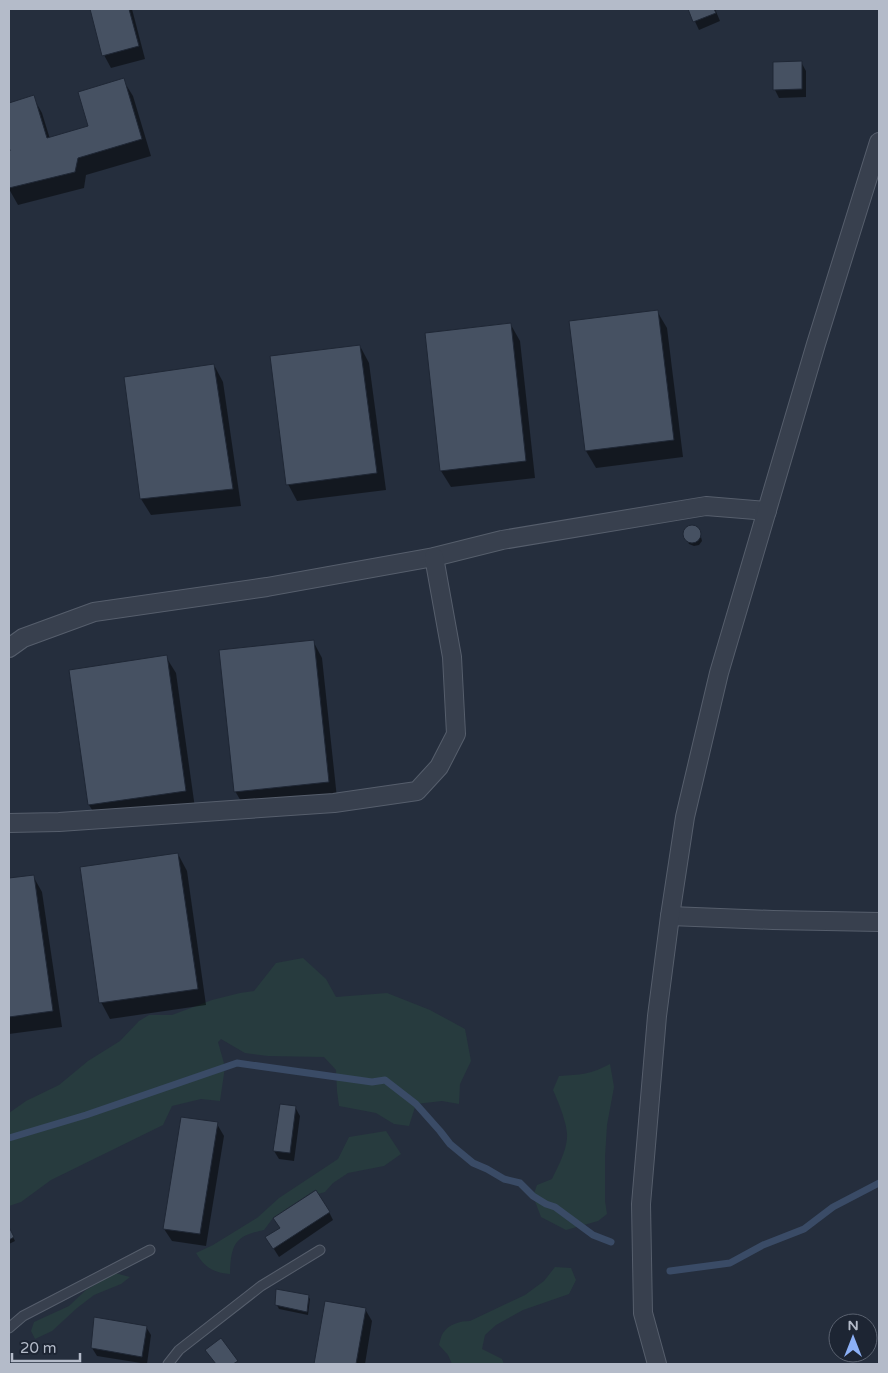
<svg xmlns="http://www.w3.org/2000/svg" width="888" height="1373" viewBox="0 0 888 1373" font-family="'Varela Round',sans-serif">
	<style>
		.green { fill: #273b3e }
		.shadow { fill: #0007 }
		.lines { fill: none; stroke-linecap: round; stroke-linejoin: round }
		.stream { stroke: #3a4b66; stroke-width: 7 }
		.building { fill: #465162; stroke: #1f2735 }
		.lane-casing { stroke: #565e6c; stroke-width: 11 }
		.street-casing { stroke: #565e6c; stroke-width: 20 }
		.lane { stroke: #38404e; stroke-width: 9 }
		.street { stroke: #38404e; stroke-width: 18 }
	</style>
	<rect width="100%" height="100%" fill="#252e3d"/>
	<g class="green">
		<polygon points="303,958 326,979 336,997 387,993 430,1010 465,1029 471,1061 460,1084 459,1104 442,1101 416,1104 409,1126 394,1124 376,1113 339,1106 337,1091 336,1070 324,1057 268,1056 245,1053 221,1039 218,1042 225,1067 220,1101 201,1099 172,1106 163,1125 51,1180 21,1202 9,1206 9,1113 26,1101 59,1085 88,1061 120,1041 139,1021 149,1015 172,1015 212,1000 240,993 254,991 276,963"/>
		<path d="M610,1064L614,1087L607,1125L605,1157V1201L607,1214L598,1221L566,1230L541,1217L533,1196L537,1185L552,1179C558,1167 568,1148 567,1134C567,1123 558,1101 553,1090L559,1076C579,1075 592,1074 610,1064Z"/>
		<path d="M386,1131L401,1154L384,1166L348,1173L333,1183L325,1192L318,1194L315,1190L273,1218L264,1230C234,1236 231,1245 230,1274C214,1273 204,1267 196,1253L213,1245L257,1218L279,1198L338,1159L349,1137Z"/>
		<path d="M555,1267L571,1268L576,1280L569,1294L523,1310L496,1325L485,1335L482,1349L502,1359L504,1364H452L448,1355L439,1345C440,1341 441,1336 443,1333C449,1324 460,1321 470,1321L525,1295L544,1281Z"/>
		<polygon points="115,1273 130,1277 121,1284 94,1295 77,1308 52,1331 35,1339 31,1331 34,1322 69,1306 86,1290"/>
	</g>
	<g class="shadow">
		<polygon points="91,9 132,9 145,59 111,68 104,55"/>
		<polygon points="689,9 715,9 720,21 699,30"/>
		<polygon points="801,62 806,71 806,97 779,98 775,90"/>
		<polygon points="123,80 133,96 151,156 86,175 84,188 18,205 9,189 9,154 11,151 9,142 9,104 33,97 42,113 50,139 90,126"/>
		<polygon points="657,311 667,328 683,457 596,468 586,451 570,322"/>
		<polygon points="511,325 520,341 535,478 451,487 441,471"/>
		<polygon points="360,346 369,363 386,490 297,501 288,484"/>
		<polygon points="214,365 223,382 241,506 151,515 141,499"/>
		<polygon points="691,526 698,529 700,533 702,541 699,545 694,546 689,544 684,534 685,529"/>
		<polygon points="313,641 322,658 337,798 245,808 235,791"/>
		<polygon points="166,657 176,673 195,808 99,821 89,805"/>
		<polygon points="178,854 187,871 206,1005 110,1019 101,1002"/>
		<polygon points="33,876 42,892 62,1027 9,1034 9,879"/>
		<polygon points="295,1107 300,1116 294,1161 279,1159 274,1151"/>
		<polygon points="217,1124 224,1136 206,1246 172,1241 164,1229"/>
		<polygon points="329,1212 333,1220 279,1257 272,1246"/>
		<polygon points="9,1229 15,1241 9,1244"/>
		<polygon points="308,1296 310,1299 308,1315 279,1309 277,1305"/>
		<polygon points="326,1302 365,1309 372,1321 365,1364 316,1364"/>
		<polygon points="146,1327 151,1335 147,1364 97,1356 92,1348"/>
	</g>
	<g class="lines">
		<g class="stream">
			<polyline points="9,1138 86,1115 237,1063 372,1082 385,1080 416,1104 440,1131 450,1144 473,1163 487,1169 504,1179 520,1183 533,1196 546,1204 555,1207 593,1235 611,1242"/>
			<polyline points="670,1271 730,1263 763,1245 804,1229 833,1207 879,1183"/>
		</g>
	</g>
	<g class="building">
		<polygon points="90,9 129,9 139,46 102,56"/>
		<polygon points="688,9 714,9 716,13 693,22"/>
		<polygon points="802,61 802,89 773,90 773,62"/>
		<polygon points="124,78 142,139 78,158 75,172 9,188 9,152 10,151 9,146 9,103 34,95 47,138 88,126 78,92"/>
		<polygon points="658,310 674,440 585,451 569,321"/>
		<polygon points="511,323 526,461 440,471 425,333"/>
		<polygon points="360,345 377,473 286,485 270,356"/>
		<polygon points="214,364 233,489 140,499 124,377"/>
		<circle cx="692" cy="534" r="9"/>
		<polygon points="314,640 329,782 234,792 219,650"/>
		<polygon points="167,655 186,791 88,805 69,670"/>
		<polygon points="178,853 198,989 99,1003 80,867"/>
		<polygon points="34,875 53,1011 9,1017 9,878"/>
		<polygon points="280,1104 296,1106 290,1153 273,1151"/>
		<polygon points="181,1117 218,1122 200,1234 163,1229"/>
		<polygon points="316,1190 330,1212 273,1249 265,1237 280,1228 273,1218"/>
		<polygon points="9,1227 14,1237 9,1240"/>
		<polygon points="276,1289 309,1295 307,1312 275,1305"/>
		<polygon points="325,1301 366,1308 356,1364 314,1364"/>
		<polygon points="94,1317 147,1326 142,1357 91,1348"/>
		<polygon points="221,1338 238,1361 233,1364 216,1364 205,1350"/>
	</g>
	<g class="lines">
		<g class="lane-casing">
			<g id="lane">
				<polyline points="9,1328 23,1316 150,1250"/>
				<polyline points="168,1364 179,1350 261,1286 320,1250"/>
			</g>
		</g>
		<g class="street-casing">
			<g id="street">
				<polyline points="9,648 23,638 94,612 267,587 434,557 502,540 706,506 767,511"/>
				<polyline points="9,823 59,822 334,803 417,791 439,767 456,734 452,657 434,557"/>
				<polyline points="670,916 773,920 879,922"/>
				<polyline points="657,1364 643,1313 641,1204 657,1016 670,916 685,817 719,673 816,344 879,142"/>
			</g>
		</g>
		<use href="#lane" class="lane"/>
		<use href="#street" class="street"/>
	</g>
	<rect width="888" height="1373" fill="none" stroke="#b4bbc9" stroke-width="20"/>
	<g transform="translate(853 1338)"><circle r="24" fill="#1d2533" stroke="#59616f"/>
	<path d="M0-4L9 19L0 12L-9 19Z" fill="#8cb0f6"/>
	<text y="-8" font-size="14" font-weight="bold" text-anchor="middle" fill="#b4bbc9">N</text>
	</g>
	<path d="M12 1353v8h68v-8" fill="none" stroke="#b4bbc9" stroke-width="2.5"/>
	<text x="20" y="1353" font-size="15" fill="#b4bbc9" stroke="#1d2533" stroke-width="4" paint-order="stroke">20 m</text>
</svg>
